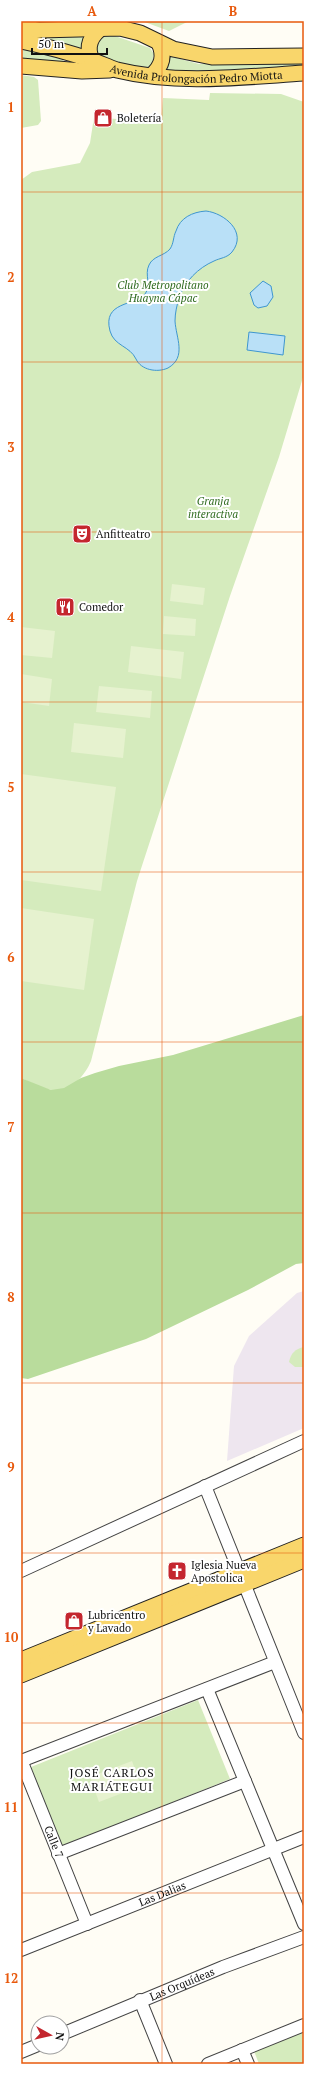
<svg xmlns="http://www.w3.org/2000/svg" width="325" height="2085" viewBox="0 0 325 2085" font-family="'PT Serif',serif">
	<style>
		.industrial { fill: #eee6ef }
		.green { fill: #d5ebbd }
		.forest { fill: #b9dc9c }
		.pitch { fill: #e6f2cf }
		.water { fill: #b9e0f7; stroke: #3f96cf }
		.lines { fill: none; stroke-linecap: round; stroke-linejoin: round }
		.minor-casing { stroke: #444; stroke-width: 14 }
		.major-casing { stroke: #222; stroke-width: 17 }
		.minor { stroke: #fff; stroke-width: 12 }
		.major { stroke: #f9d66b; stroke-width: 15 }
		.grid { fill: none; stroke: #e8590c; stroke-width: 1; stroke-opacity: 0.55 }
		.labels { text-anchor: middle; stroke-width: 4; stroke-linejoin: round; paint-order: stroke }
		.street-label { font-size: 11px; fill: #111; stroke: #fff }
		.poi-label { font-size: 11px; fill: #111; stroke: #fff; text-anchor: start }
		.park-label { font-size: 11px; font-style: italic; fill: #2f6b1f; stroke: #fff }
		.neighbourhood-label { font-size: 12px; letter-spacing: 1px; fill: #111; stroke: #fff }
		.neatline { fill: none; stroke: #e8590c; stroke-width: 1.5 }
		.grid-label { font-size: 13px; text-anchor: middle; font-weight: bold; fill: #e8590c }
	</style>
	<rect width="100%" height="100%" fill="#fffdf5"/>
	<polygon class="industrial" points="304,1291 304,1428 227,1461 234,1366 249,1336 297,1293"/>
	<g class="green">
		<polygon points="142,21 189,21 169,31"/>
		<polygon points="31,33 88,33 85,55 30,39"/>
		<path d="M109,34L150,48L154,54L152,65C144,72 108,63 100,56C89,47 99,36 109,34Z"/>
		<polygon points="21,44 64,59 62,62 21,60"/>
		<polygon points="169,56 199,64 304,61 304,66 216,72 166,71"/>
		<polygon points="21,75 34,77 38,80 41,121 38,125 21,128"/>
		<path d="M210,93L281,94L304,102V374L279,457L230,596L137,881L91,1061C85,1076 69,1094 51,1090C41,1088 30,1082 21,1078V180L32,172L80,163L90,143L94,117L161,123L163,98L209,100Z"/>
		<path d="M304,1347V1367H295L289,1362C291,1353 295,1349 304,1347Z"/>
		<polygon points="198,1700 230,1779 62,1847 31,1767"/>
		<polygon points="304,2031 304,2064 259,2064 254,2051"/>
	</g>
	<polygon class="forest" points="304,1015 304,1263 296,1264 248,1290 146,1339 28,1379 21,1378 21,1078 51,1090 64,1088 81,1078 95,1073 119,1066 173,1055"/>
	<g class="pitch">
		<polygon points="172,584 205,588 203,605 170,601"/>
		<polygon points="164,616 196,619 195,636 163,634"/>
		<polygon points="21,627 55,631 52,658 21,655"/>
		<polygon points="131,646 184,652 181,679 128,672"/>
		<polygon points="21,674 52,679 49,706 21,702"/>
		<polygon points="99,686 152,691 150,718 96,712"/>
		<polygon points="74,723 126,729 123,758 71,752"/>
		<polygon points="21,774 116,787 101,891 21,880"/>
		<polygon points="21,908 94,919 84,990 21,981"/>
		<polygon points="132,1761 141,1786 99,1802 90,1777"/>
	</g>
	<g class="water">
		<path d="M206,211C224,213 248,232 232,252C227,258 220,258 214,261C198,268 185,281 179,298C177,305 175,313 175,321C176,338 187,357 168,368C157,373 141,370 136,359C130,346 114,346 110,331C102,301 135,306 145,294C152,285 144,275 149,265C153,256 164,256 170,249C174,243 173,237 176,231C180,218 192,212 206,211Z"/>
		<polygon points="263,281 271,286 273,297 267,306 258,308 254,305 250,293"/>
		<polygon points="249,332 285,336 283,355 247,350"/>
	</g>
	<g class="lines">
		<g class="minor-casing">
			<g id="minor">
				<polyline points="205,1486 304,1733"/>
				<polyline points="21,1571 304,1441"/>
				<polyline points="207,1689 304,1924"/>
				<path id="s1" d="M21,1760L87,1924"/>
				<polyline points="21,1761 275,1662"/>
				<polyline points="58,1854 245,1781"/>
				<path id="s2" d="M21,1950L304,1837"/>
				<polyline points="140,2000 166,2064"/>
				<path id="s3" d="M62,2034L223,1967L304,1937"/>
				<polyline points="242,2050 248,2064"/>
				<polyline points="21,2052 38,2045"/>
				<polyline points="208,2064 304,2025"/>
			</g>
		</g>
		<g class="major-casing">
			<g id="major">
				<polyline points="21,28 39,30 120,28 140,33 173,49 212,57 304,56"/>
				<path id="s4" d="M21,41C45,46 68,52 91,60C100,63 108,67 117,70C178,85 242,77 304,73"/>
				<path d="M92,60C85,46 91,35 103,27"/>
				<polyline points="21,66 82,71 110,70"/>
				<path d="M152,75C162,66 165,56 159,43"/>
				<polyline points="21,1660 304,1545"/>
				<polyline points="21,1675 304,1560"/>
			</g>
		</g>
		<use href="#minor" class="minor"/>
		<use href="#major" class="major"/>
	</g>
	<path class="grid" d="M162,21V2064M21,192H304M21,362H304M21,532H304M21,702H304M21,872H304M21,1042H304M21,1213H304M21,1383H304M21,1553H304M21,1723H304M21,1893H304"/>
	<defs>
		<g id="shop-square" transform="scale(1)"><rect x="-9" y="-9" width="18" height="18" rx="4" fill="#c4262e" stroke="#fff"/><path d="M-5-2.5h2.3a2.7 3.5 0 0 1 5.4 0H5L5.5 6h-11ZM-1.5-2.5h3a1.5 2.3 0 0 0-3 0Z" fill="#fff"/></g>
		<g id="theatre-square" transform="scale(1)"><rect x="-9" y="-9" width="18" height="18" rx="4" fill="#c4262e" stroke="#fff"/><path d="M-5-5.5Q0-4 5-5.5V0Q5 5 0 6Q-5 5-5 0ZM-3.3-2.5H-1v1.5H-3.3ZM1-2.5H3.3v1.5H1ZM-2.8 1Q0 5.5 2.8 1Z" fill="#fff"/></g>
		<g id="restaurant-square" transform="scale(1)"><rect x="-9" y="-9" width="18" height="18" rx="4" fill="#c4262e" stroke="#fff"/><path d="M-5-6h1v4h1v-4h1v4h1v-4h1v5L-1.5 .5V6h-2V.5L-5-1ZM5-6V6H3V1.5H1.5Q1.5-4 5-6Z" fill="#fff"/></g>
		<g id="church-square" transform="scale(1)"><rect x="-9" y="-9" width="18" height="18" rx="4" fill="#c4262e" stroke="#fff"/><path d="M-1.2-6h2.4v3.5h3.3v2.4h-3.3V6h-2.4V-.1h-3.3v-2.4h3.3Z" fill="#fff"/></g>
	</defs>
	<g fill-rule="evenodd">
		<use href="#shop-square" x="103" y="118"/>
		<use href="#theatre-square" x="82" y="534"/>
		<use href="#restaurant-square" x="65" y="607"/>
		<use href="#church-square" x="177" y="1571"/>
		<use href="#shop-square" x="74" y="1621"/>
	</g>
	<g class="labels">
		<g class="street-label">
			<text dy="4" stroke="none"><textPath href="#s4" startOffset="180">Avenida Prolongación Pedro Miotta</textPath></text>
			<text dy="4" stroke="none"><textPath href="#s1" startOffset="88">Calle 7</textPath></text>
			<text dy="4" stroke="none"><textPath href="#s2" startOffset="152">Las Dalias</textPath></text>
			<text dy="4" stroke="none"><textPath href="#s3" startOffset="130">Las Orquídeas</textPath></text>
		</g>
		<g class="poi-label">
			<text x="117" y="122">Boletería</text>
			<text x="96" y="538">Anfitteatro</text>
			<text x="79" y="611">Comedor</text>
			<text x="191" y="1569">Iglesia Nueva<tspan x="191" dy="13">Apostolica</tspan></text>
			<text x="88" y="1619">Lubricentro<tspan x="88" dy="13">y Lavado</tspan></text>
		</g>
		<g class="park-label">
			<text x="163" y="289">Club Metropolitano<tspan x="163" dy="13">Huayna Cápac</tspan></text>
			<text x="213" y="505">Granja<tspan x="213" dy="13">interactiva</tspan></text>
		</g>
		<g class="neighbourhood-label">
			<text x="112" y="1777">JOSÉ CARLOS<tspan x="112" dy="14">MARIÁTEGUI</tspan></text>
		</g>
	</g>
	<rect width="325" height="2085" fill="none" stroke="#ffffff" stroke-width="44"/>
	<g transform="translate(50 2035) rotate(98)"><circle r="19" fill="#ffffff" stroke="#a0a0a0"/>
	<path d="M0-3L7 15L0 10L-7 15Z" fill="#c4262e"/>
	<text y="-6" font-size="11" font-weight="bold" text-anchor="middle" fill="#111111">N</text>
	</g>
	<path d="M32 48v6h75v-6" fill="none" stroke="#111111" stroke-width="2"/>
	<text x="38" y="48" font-size="12" fill="#111111" stroke="#ffffff" stroke-width="3" paint-order="stroke">50 m</text>
	<rect x="22" y="22" width="281" height="2041" class="neatline"/>
	<g class="grid-label">
		<text x="92" y="16">A</text>
		<text x="233" y="16">B</text>
		<text x="11" y="112">1</text>
		<text x="11" y="282">2</text>
		<text x="11" y="452">3</text>
		<text x="11" y="622">4</text>
		<text x="11" y="792">5</text>
		<text x="11" y="962">6</text>
		<text x="11" y="1132">7</text>
		<text x="11" y="1302">8</text>
		<text x="11" y="1472">9</text>
		<text x="11" y="1642">10</text>
		<text x="11" y="1812">11</text>
		<text x="11" y="1983">12</text>
	</g>
</svg>
